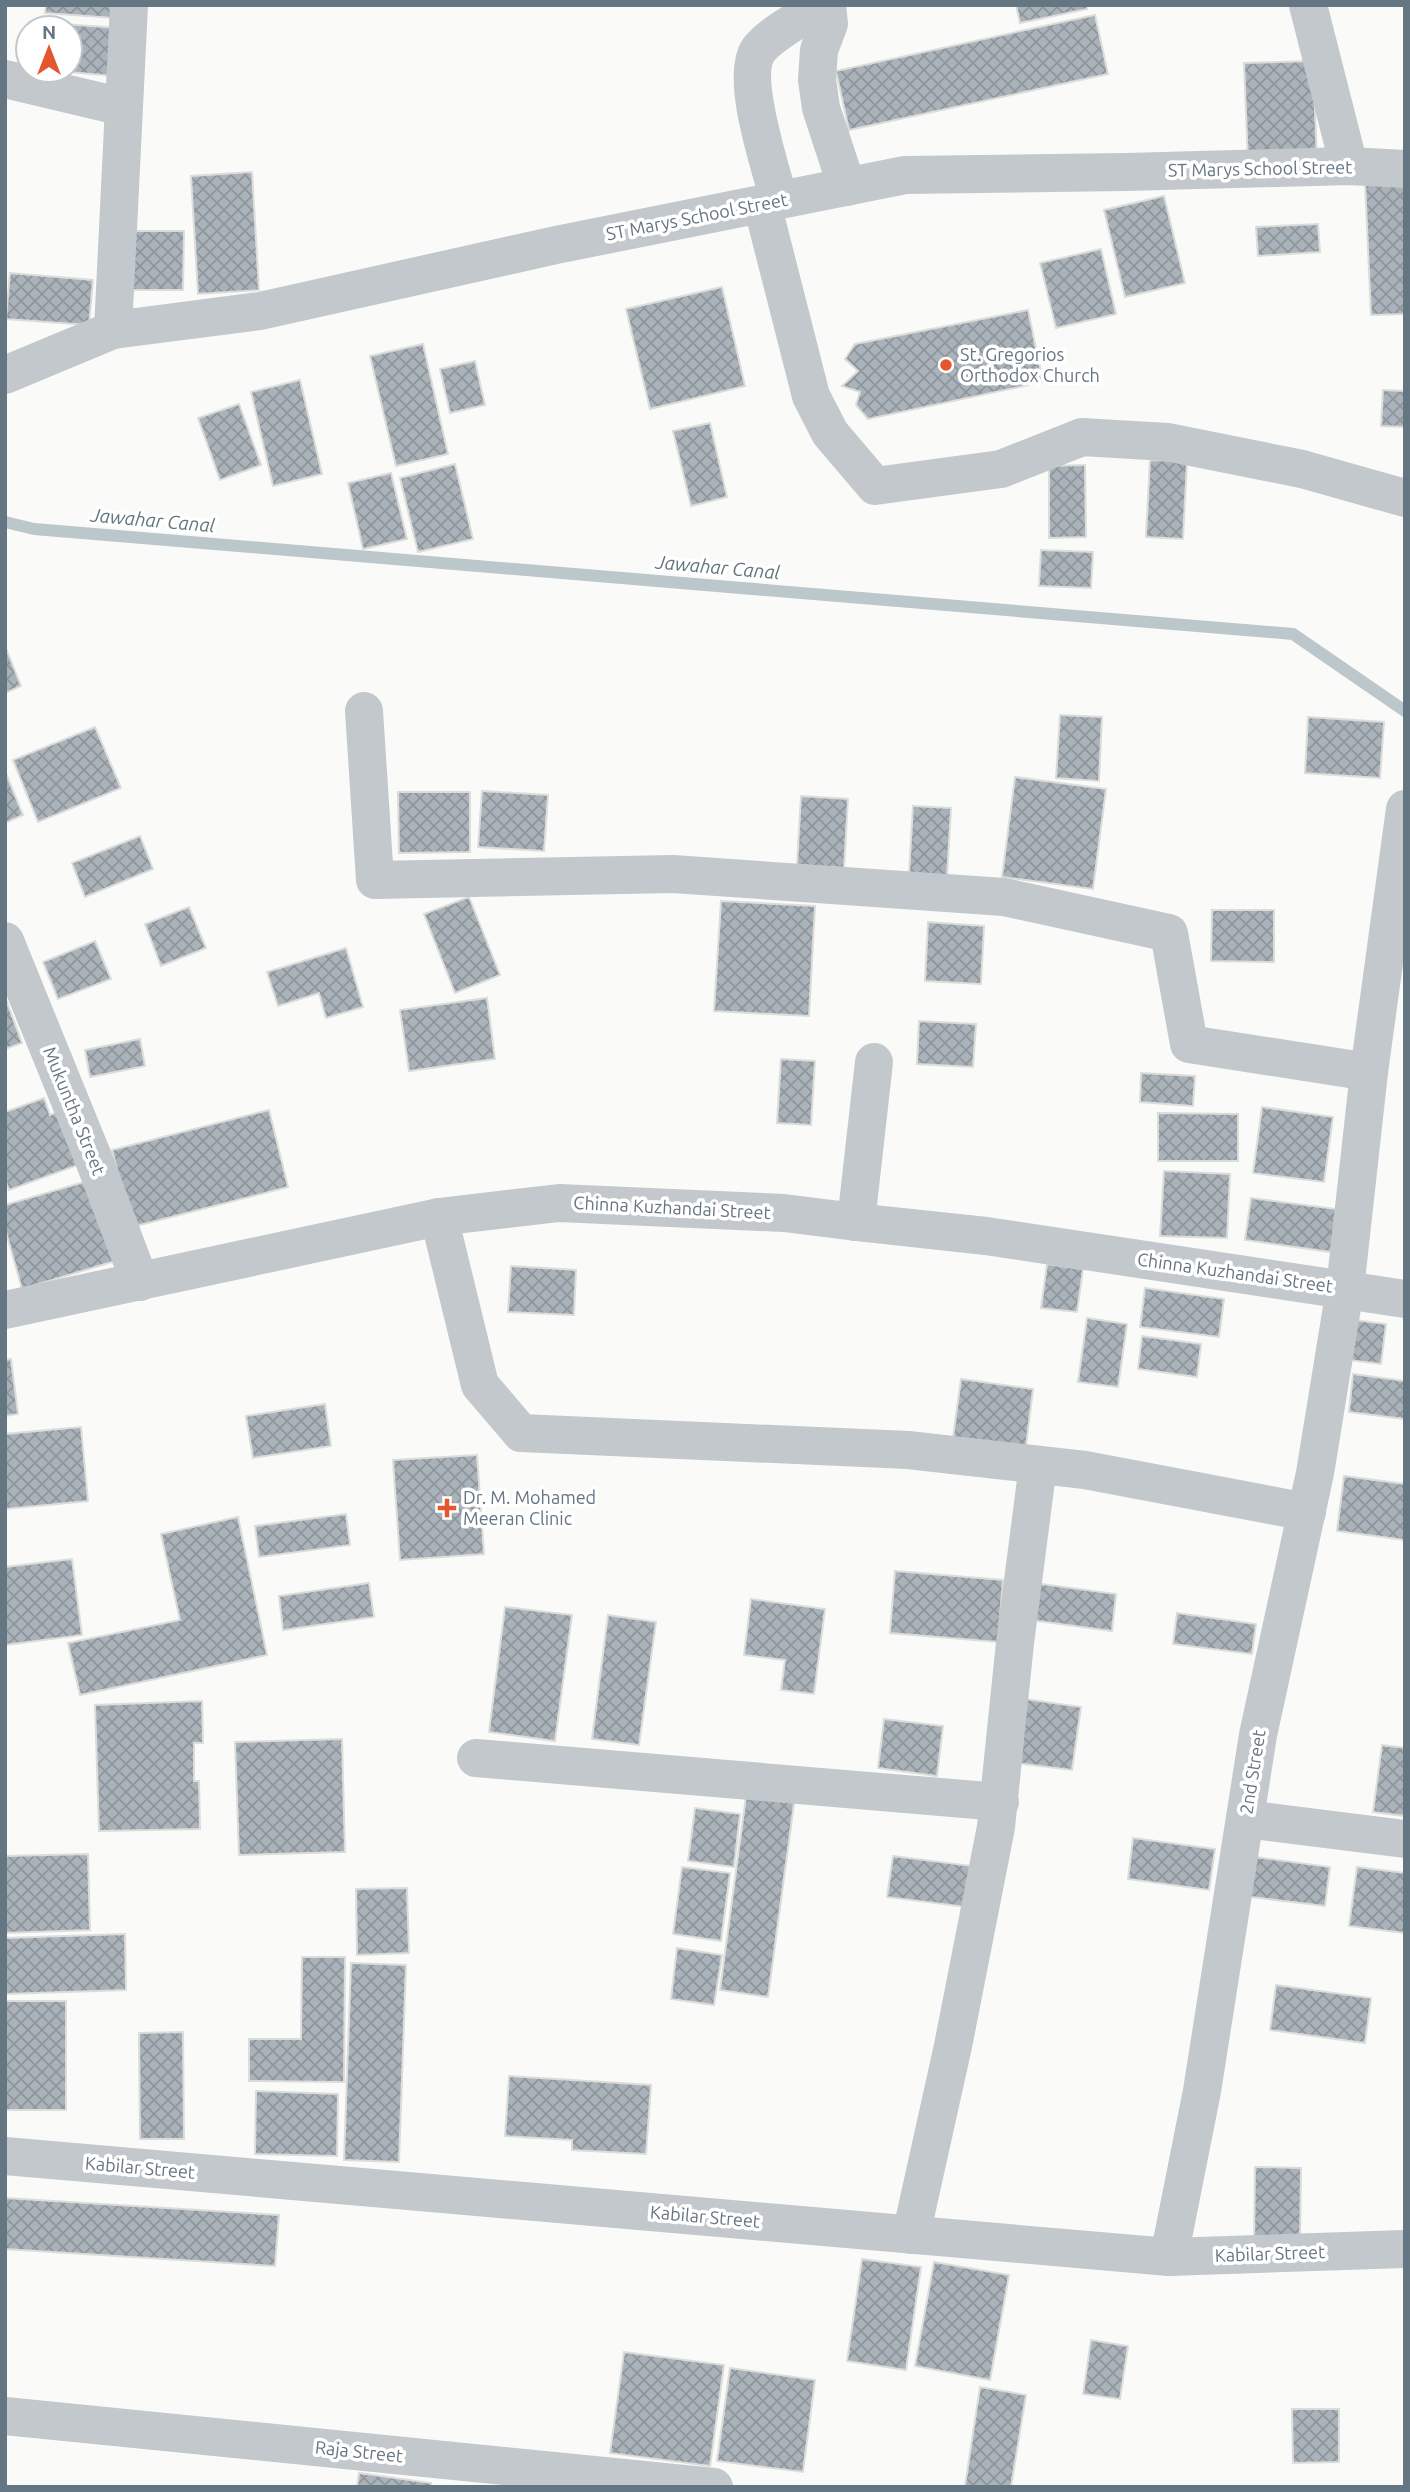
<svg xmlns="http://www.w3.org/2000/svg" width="1410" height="2492" viewBox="0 0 1410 2492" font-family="Ubuntu,sans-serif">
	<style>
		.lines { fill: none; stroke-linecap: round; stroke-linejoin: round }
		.stream { stroke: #bbc7cb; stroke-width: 12 }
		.building { fill: url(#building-cross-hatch); stroke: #dcdcda; stroke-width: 2 }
		.minor { stroke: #c3c8cc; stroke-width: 38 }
		.poi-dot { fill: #e4572e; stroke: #fff; stroke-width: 2.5 }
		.labels { text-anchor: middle; stroke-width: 7; stroke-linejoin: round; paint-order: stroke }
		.street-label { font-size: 18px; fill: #657683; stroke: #fff }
		.poi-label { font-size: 18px; fill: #657683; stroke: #fff; text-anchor: start }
		.water-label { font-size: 19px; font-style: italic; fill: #60757c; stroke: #fff }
	</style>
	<defs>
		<pattern id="building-cross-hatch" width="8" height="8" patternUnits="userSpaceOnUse" patternTransform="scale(1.75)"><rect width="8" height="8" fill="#aab3b9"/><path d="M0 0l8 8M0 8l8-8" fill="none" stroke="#8e969c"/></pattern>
	</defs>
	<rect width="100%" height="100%" fill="#fafaf8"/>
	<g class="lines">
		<polyline class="stream" points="5,522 34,529 1293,634 1405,711"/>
	</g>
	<g class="building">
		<polygon points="46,5 116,5 115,18 45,13"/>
		<polygon points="1016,5 1087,5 1087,9 1020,23"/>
		<polygon points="1095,15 1108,74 849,130 836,71"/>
		<polygon points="48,23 119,28 115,76 44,70 70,70 70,28 47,28"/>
		<polygon points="1313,61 1317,160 1248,162 1244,63"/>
		<polygon points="252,172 259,290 198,294 191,176"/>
		<polygon points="1405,180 1405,314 1371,315 1365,182"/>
		<polygon points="1164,196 1185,283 1125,297 1104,210"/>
		<polygon points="1318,224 1320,252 1258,256 1256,227"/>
		<polygon points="133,231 184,231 183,290 131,290"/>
		<polygon points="1101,249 1116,314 1056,328 1040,263"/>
		<polygon points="10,273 93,280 89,325 6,319"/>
		<polygon points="722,287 745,386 650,409 626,309"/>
		<polygon points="1028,310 1043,382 868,419 856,405 860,392 842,386 858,371 845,359 855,344"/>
		<polygon points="423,344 448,454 396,466 370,356"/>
		<polygon points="475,361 485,405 450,413 440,369"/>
		<polygon points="300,380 322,474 273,486 251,392"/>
		<polygon points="1383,390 1405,391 1405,427 1381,426"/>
		<polygon points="239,404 261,465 220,480 198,418"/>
		<polygon points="710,423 727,497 691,506 673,431"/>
		<polygon points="1150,460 1187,461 1183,539 1146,537"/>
		<polygon points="455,464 473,539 418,552 400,478"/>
		<polygon points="1085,465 1086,537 1049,538 1049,466"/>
		<polygon points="391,473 407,539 363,549 348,483"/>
		<polygon points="1041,550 1093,552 1091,588 1039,586"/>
		<polygon points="5,646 21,686 5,693"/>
		<polygon points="1060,715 1102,717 1099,781 1056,778"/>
		<polygon points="1308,717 1384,722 1380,778 1305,773"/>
		<polygon points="95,727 121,788 38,822 13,760"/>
		<polygon points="5,771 23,815 5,823"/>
		<polygon points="1015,777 1106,789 1093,889 1002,877"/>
		<polygon points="482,791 548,795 544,851 478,847"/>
		<polygon points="398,792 470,792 470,852 399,853"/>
		<polygon points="801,796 848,799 844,868 797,865"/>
		<polygon points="913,806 951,808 947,876 909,874"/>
		<polygon points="140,836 153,869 85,897 72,863"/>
		<polygon points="469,897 500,975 455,993 424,914"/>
		<polygon points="721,901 815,906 809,1016 714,1011"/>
		<polygon points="189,907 206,948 161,966 145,924"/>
		<polygon points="1212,910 1274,910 1274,962 1211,961"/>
		<polygon points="928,922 984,926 981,984 925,981"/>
		<polygon points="95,941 111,979 58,999 43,962"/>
		<polygon points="346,948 363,1007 326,1018 319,993 278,1006 267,972"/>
		<polygon points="5,997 22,1043 5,1049"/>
		<polygon points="487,998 495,1059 409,1071 400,1010"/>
		<polygon points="919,1021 976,1024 973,1067 917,1064"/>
		<polygon points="140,1039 145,1066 90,1077 85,1050"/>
		<polygon points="781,1059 815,1061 811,1125 777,1123"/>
		<polygon points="1141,1073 1195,1076 1193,1106 1140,1102"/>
		<polygon points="44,1098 50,1115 58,1112 78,1165 9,1190 5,1179 5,1112"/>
		<polygon points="1262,1107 1333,1117 1324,1182 1253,1173"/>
		<polygon points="269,1110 288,1187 132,1227 112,1150"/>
		<polygon points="1158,1113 1238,1114 1238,1161 1158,1161"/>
		<polygon points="1164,1171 1230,1174 1227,1238 1160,1236"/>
		<polygon points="91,1180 115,1261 22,1289 5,1228 5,1205"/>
		<polygon points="1251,1198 1336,1209 1331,1252 1245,1240"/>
		<polygon points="1047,1264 1083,1269 1077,1312 1041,1308"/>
		<polygon points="511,1266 576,1270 574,1315 508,1312"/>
		<polygon points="1145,1288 1224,1299 1219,1337 1140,1327"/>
		<polygon points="1087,1318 1127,1324 1118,1387 1078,1382"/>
		<polygon points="1354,1320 1386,1324 1381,1364 1349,1360"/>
		<polygon points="1142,1336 1201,1344 1197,1377 1138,1369"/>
		<polygon points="11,1359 18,1414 5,1416 5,1360"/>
		<polygon points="1353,1374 1405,1381 1405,1419 1349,1412"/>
		<polygon points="961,1379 1033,1389 1025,1454 952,1445"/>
		<polygon points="325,1404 331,1446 253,1458 246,1416"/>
		<polygon points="81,1427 88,1501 5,1509 5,1434"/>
		<polygon points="477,1455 484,1554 400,1560 393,1460"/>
		<polygon points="1344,1476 1405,1484 1405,1540 1337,1531"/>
		<polygon points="346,1514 350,1545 259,1557 255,1526"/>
		<polygon points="238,1517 267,1655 80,1695 68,1643 180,1620 161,1534"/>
		<polygon points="72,1559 82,1635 5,1645 5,1567"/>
		<polygon points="895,1571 1003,1580 998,1642 890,1633"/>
		<polygon points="369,1583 374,1617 283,1630 279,1596"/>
		<polygon points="1034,1583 1116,1594 1112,1631 1030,1620"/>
		<polygon points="751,1599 825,1609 814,1694 781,1690 785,1660 744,1655"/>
		<polygon points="505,1607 572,1615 555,1741 489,1732"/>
		<polygon points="1177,1613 1256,1624 1252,1654 1173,1644"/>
		<polygon points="608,1615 656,1622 639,1745 592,1739"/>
		<polygon points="1025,1699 1081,1707 1072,1770 1016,1763"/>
		<polygon points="202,1701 203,1743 194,1743 194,1781 199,1781 200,1829 99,1831 95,1705"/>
		<polygon points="884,1719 943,1726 937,1776 878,1768"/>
		<polygon points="342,1739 345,1852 239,1855 235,1742"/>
		<polygon points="1382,1745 1405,1748 1405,1816 1373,1812"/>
		<polygon points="747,1789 795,1796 768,1997 720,1990"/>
		<polygon points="695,1808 740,1814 734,1867 688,1861"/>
		<polygon points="1133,1838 1215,1849 1209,1890 1128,1879"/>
		<polygon points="88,1854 90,1930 5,1933 5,1856"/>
		<polygon points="893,1856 972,1866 966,1907 887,1897"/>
		<polygon points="1248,1856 1330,1867 1325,1906 1242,1896"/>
		<polygon points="682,1867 730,1873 721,1941 673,1934"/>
		<polygon points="1357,1867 1405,1873 1405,1933 1349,1926"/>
		<polygon points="407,1888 409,1953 357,1955 356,1889"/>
		<polygon points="125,1934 126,1990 5,1994 5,1938"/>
		<polygon points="677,1948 722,1955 714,2005 671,1999"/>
		<polygon points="302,1957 345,1957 344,2082 249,2081 249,2039 301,2039"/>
		<polygon points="351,1963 406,1965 399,2162 344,2160"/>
		<polygon points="1276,1985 1371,1998 1365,2043 1270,2030"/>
		<rect x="5" y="2001" width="61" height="109"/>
		<polygon points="183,2032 184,2139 140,2139 139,2033"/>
		<polygon points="509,2076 651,2085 646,2154 572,2150 572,2140 505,2136"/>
		<polygon points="256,2091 338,2094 337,2156 255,2154"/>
		<polygon points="1255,2167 1301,2168 1300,2243 1254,2243"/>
		<polygon points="5,2198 279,2215 275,2266 5,2249"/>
		<polygon points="862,2259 921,2267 906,2370 847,2361"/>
		<polygon points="934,2262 1009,2275 990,2380 915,2366"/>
		<polygon points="1091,2340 1128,2346 1120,2399 1083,2394"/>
		<polygon points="624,2352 724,2365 710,2466 610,2453"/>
		<polygon points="730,2368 815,2380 803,2472 717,2461"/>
		<polygon points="980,2387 1026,2395 1011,2487 965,2486"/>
		<polygon points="1292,2409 1339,2409 1339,2462 1293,2463"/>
		<polygon points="359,2473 431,2483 431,2487 357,2487"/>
	</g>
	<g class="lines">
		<g class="minor">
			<polyline points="827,5 829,24 819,50 817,80 821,108 847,187"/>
			<polyline points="1308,5 1349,166"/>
			<polyline points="5,79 123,107"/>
			<path d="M779,200C771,169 738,74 760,48C776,30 803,18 822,5"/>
			<polyline points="762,204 811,396 830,433 875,486 1001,469 1082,437 1167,442 1302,469 1405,498"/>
			<polyline points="113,330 129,5"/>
			<polyline points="5,375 113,330 260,311 556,245 905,175 1126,172 1349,166 1405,169"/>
			<polyline points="364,711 375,880 673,874 1004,897 1169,933 1189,1044 1369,1072"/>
			<polyline points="5,941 94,1160 140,1282"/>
			<polyline points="439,1217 480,1385 521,1433 908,1450 1085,1470 1307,1512"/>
			<polyline points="856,1222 874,1062"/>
			<polyline points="5,1310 439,1217 559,1203 784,1213 856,1222 986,1236 1405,1299"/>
			<polyline points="476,1758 1000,1802"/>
			<polyline points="1245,1819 1405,1839"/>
			<polyline points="5,2156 1169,2257 1405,2249"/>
			<polyline points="911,2235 953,2046 996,1827 1015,1643 1038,1465"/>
			<polyline points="1169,2257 1202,2091 1258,1735 1315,1473 1345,1289 1369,1072 1405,809"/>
			<polyline points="5,2416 714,2487"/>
		</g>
	</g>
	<g class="poi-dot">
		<circle cx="946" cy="365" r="7"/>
		<path d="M443.5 1497.5h7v7h7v7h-7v7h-7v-7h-7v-7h7z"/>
	</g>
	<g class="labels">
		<g class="street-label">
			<text transform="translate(1260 169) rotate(-1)" y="6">ST Marys School Street</text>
			<text transform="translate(697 217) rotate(-11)" y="6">ST Marys School Street</text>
			<text transform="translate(74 1111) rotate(68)" y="6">Mukuntha Street</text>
			<text transform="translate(672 1208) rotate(3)" y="6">Chinna Kuzhandai Street</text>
			<text transform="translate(1235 1273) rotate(8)" y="6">Chinna Kuzhandai Street</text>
			<text transform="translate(1253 1772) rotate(-81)" y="6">2nd Street</text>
			<text transform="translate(140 2168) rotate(5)" y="6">Kabilar Street</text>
			<text transform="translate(705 2217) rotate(5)" y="6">Kabilar Street</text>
			<text transform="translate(1270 2254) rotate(-2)" y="6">Kabilar Street</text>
			<text transform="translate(359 2452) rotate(6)" y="6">Raja Street</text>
		</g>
		<g class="poi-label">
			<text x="960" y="361">St. Gregorios<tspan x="960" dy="21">Orthodox Church</tspan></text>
			<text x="463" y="1504">Dr. M. Mohamed<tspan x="463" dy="21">Meeran Clinic</tspan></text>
		</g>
		<g class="water-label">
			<text transform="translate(153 520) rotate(5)" y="7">Jawahar Canal</text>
			<text transform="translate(718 567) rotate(5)" y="7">Jawahar Canal</text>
		</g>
	</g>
	<rect width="1410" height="2492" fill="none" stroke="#657683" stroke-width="14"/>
	<g transform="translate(49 49)"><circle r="33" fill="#ffffff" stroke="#c1c8cd" stroke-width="2"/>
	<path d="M0-5L12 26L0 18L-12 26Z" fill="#e4572e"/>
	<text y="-10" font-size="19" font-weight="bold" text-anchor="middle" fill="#657683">N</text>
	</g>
</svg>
